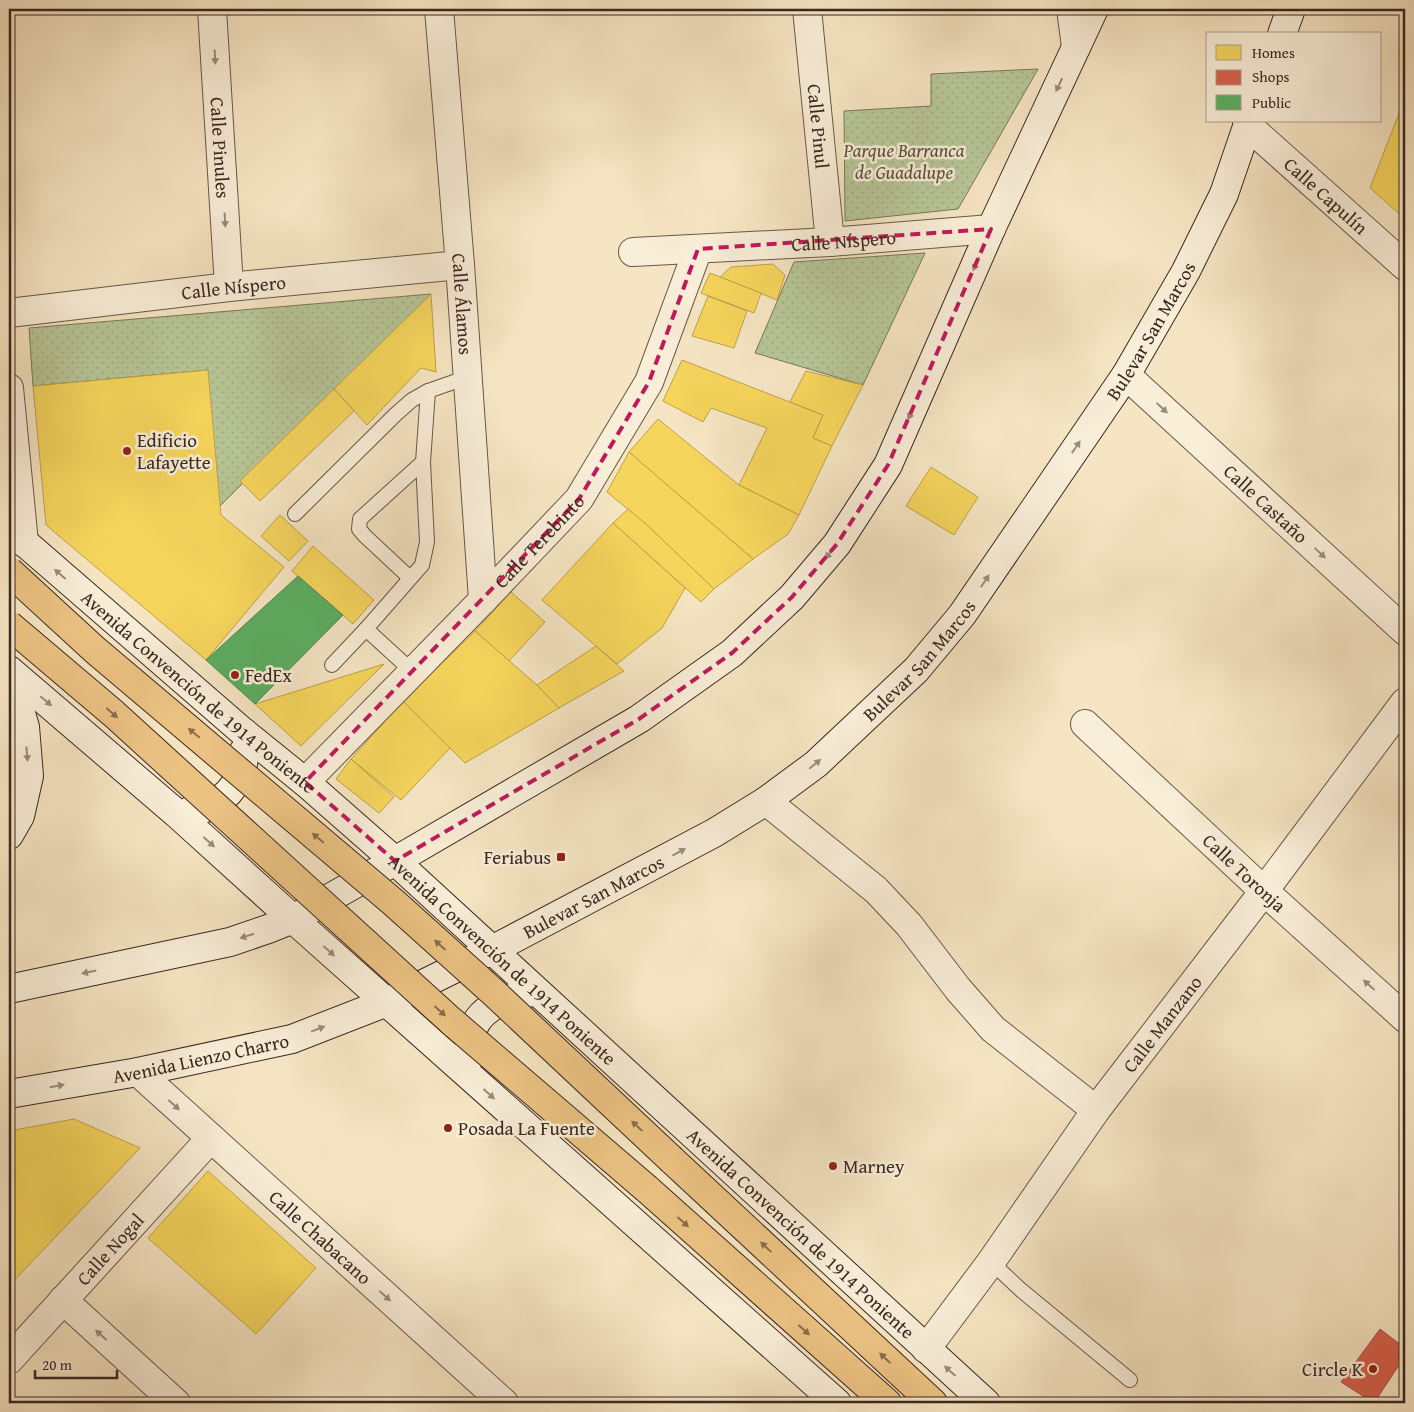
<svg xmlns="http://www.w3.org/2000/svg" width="1414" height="1412" viewBox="0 0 1414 1412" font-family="'Gentium Book Plus',serif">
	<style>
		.grass { fill: url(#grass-dots); stroke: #78775c }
		.homes { fill: #f6d55c; stroke: #bda14a }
		.shops { fill: #d6604d; stroke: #a74f40 }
		.public { fill: #5aae61; stroke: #50864e }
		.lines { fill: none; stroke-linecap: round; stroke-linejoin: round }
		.lane-casing { stroke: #685749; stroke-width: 16 }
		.street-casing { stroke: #685749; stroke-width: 30 }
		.secondary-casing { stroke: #392820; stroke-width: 30 }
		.primary-casing { stroke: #392820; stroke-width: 30 }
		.lane { stroke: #f9eed8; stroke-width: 14 }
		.street { stroke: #f9eed8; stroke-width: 28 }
		.secondary { stroke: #f9eed8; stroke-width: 28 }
		.primary { stroke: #ebc282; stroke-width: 28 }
		.primary-bridge-casing { stroke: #392820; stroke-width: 30; stroke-linecap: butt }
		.primary-bridge { stroke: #ebc282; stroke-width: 28 }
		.oneway { fill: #998b7c }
		.oneway2 { fill: #896d4c }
		.marked { fill: none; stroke: #c2185b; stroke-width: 4; stroke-dasharray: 10 6; stroke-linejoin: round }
		.poi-dot { fill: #8f2418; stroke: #f9eed8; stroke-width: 2 }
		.labels { text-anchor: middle; stroke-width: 5; stroke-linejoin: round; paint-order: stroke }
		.street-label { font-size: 19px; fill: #392820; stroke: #f9eed8 }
		.park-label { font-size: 19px; font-style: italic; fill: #58503e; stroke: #f9eed8 }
		.poi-label { font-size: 19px; fill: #392820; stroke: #f9eed8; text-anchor: start }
	</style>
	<defs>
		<pattern id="grass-dots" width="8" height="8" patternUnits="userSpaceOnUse" patternTransform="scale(1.25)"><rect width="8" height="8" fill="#b7c698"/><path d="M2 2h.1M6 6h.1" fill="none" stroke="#9eaa83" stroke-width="1.8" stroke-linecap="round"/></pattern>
	</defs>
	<rect width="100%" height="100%" fill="#f6e5c3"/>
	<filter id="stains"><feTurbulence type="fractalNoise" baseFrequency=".004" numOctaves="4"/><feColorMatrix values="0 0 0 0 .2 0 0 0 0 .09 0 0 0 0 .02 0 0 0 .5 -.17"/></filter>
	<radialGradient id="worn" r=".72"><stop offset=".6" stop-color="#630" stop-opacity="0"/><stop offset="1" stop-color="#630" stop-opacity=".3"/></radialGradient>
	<g class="grass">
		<polygon points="1038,69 958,209 845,221 844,111 931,106 931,74"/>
		<polygon points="925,253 863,385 755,353 794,262"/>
		<polygon points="431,294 215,511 208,370 33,386 29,328"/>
	</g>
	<g class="homes">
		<polygon points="1405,98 1405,219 1370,188"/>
		<polygon points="773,264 785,275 777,300 720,277 731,267"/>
		<polygon points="710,273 761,293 754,313 701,293"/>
		<polygon points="431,294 436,372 421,368 367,425 334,389"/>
		<polygon points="708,296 747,311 734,348 692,336"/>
		<polygon points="682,360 823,415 813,438 832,446 799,515 739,485 767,428 711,408 703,422 663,401"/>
		<polygon points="208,370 221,515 284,567 206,660 46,525 33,386"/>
		<polygon points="806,371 863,385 832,446 813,438 823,415 790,402"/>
		<polygon points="334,389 354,411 260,501 240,481"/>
		<polygon points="658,419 739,485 799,515 788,534 753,559 629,452"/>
		<polygon points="629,452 753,559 714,589 647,525 607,492"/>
		<polygon points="931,467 978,497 954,535 906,506"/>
		<polygon points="628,509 647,525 714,589 701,602 613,523"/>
		<polygon points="280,515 308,541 289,561 261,536"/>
		<polygon points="613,523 685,588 662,628 617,664 542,600"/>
		<polygon points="313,546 374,600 353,624 292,571"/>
		<polygon points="511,592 545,622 509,661 475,631"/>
		<polygon points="475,631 537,685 559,708 465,763 403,701"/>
		<polygon points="596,646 624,671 559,708 537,685"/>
		<polygon points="384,664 301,746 255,704"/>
		<polygon points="403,701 450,748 401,800 351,759"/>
		<polygon points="351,759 394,797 379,813 336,779"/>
		<polygon points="74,1119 140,1148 9,1286 9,1131"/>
		<polygon points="208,1171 316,1268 256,1334 148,1238"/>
	</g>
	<polygon class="shops" points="1380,1329 1405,1348 1405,1356 1374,1403 1341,1382"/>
	<polygon class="public" points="298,576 343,615 255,704 206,660"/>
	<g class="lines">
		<g class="lane-casing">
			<g id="lane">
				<polyline points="295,514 396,414 412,400 428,391 468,377"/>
				<polyline points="410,578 365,536 359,529 360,519 423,462"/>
				<polyline points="366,629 413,672"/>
				<polyline points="332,665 366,629 422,565 427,542 423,462 428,391"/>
				<polyline points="991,1262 1021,1290 1130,1380"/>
			</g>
		</g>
		<g class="street-casing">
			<g id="street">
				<path id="s1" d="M212,9L229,287"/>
				<path id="s2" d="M439,9L460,265L483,600"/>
				<path id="s3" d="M807,9L830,242"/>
				<polyline points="1071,9 1076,47"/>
				<path id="s4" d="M1247,125L1405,266"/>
				<path id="s5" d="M633,252L830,242L991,229"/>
				<path id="s6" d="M9,313L229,287L460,265"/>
				<path id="s7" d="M1126,375L1405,631"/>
				<polyline points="9,388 24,543"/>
				<path id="s8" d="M1085,724L1264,891L1405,1018"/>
				<path id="s9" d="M305,782L483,600L579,499L649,382L698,249"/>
				<polyline points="766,801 876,890 909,925 958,989 993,1029 1096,1110"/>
				<path id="s10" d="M138,1072L504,1403"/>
				<polyline points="63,1300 176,1403"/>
				<path id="s11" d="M926,1349L991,1262L1096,1110L1264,891L1405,702"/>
				<path id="s12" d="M9,1360L211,1138"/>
			</g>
		</g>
		<g class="secondary-casing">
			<g id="secondary">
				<polyline points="1282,34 1291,9"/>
				<path id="s13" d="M9,529L242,731L305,782L395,861L986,1403"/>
				<polyline points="9,670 176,813 293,919 837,1403"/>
				<polyline points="9,673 25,727 29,776 20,816 9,835"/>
				<path d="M190,811C221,809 245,782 244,751"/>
				<polyline points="9,989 230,942 268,929 293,919 395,861 639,719 732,653 792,597 837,544 888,465 991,229 1094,9"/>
				<path d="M468,1060C469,1052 469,1043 471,1036C476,1009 503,1000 525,994"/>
				<path id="s14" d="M9,1094L138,1072L292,1039L387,1002L492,950L714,833L766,801L816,764L916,670L962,615L1126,375L1186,271L1224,194L1249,121"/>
			</g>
		</g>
		<g class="primary-casing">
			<g id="primary">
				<polyline points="672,1160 933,1403"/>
				<polyline points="647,1189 887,1403"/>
			</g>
		</g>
		<use href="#lane" class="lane"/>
		<use href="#street" class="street"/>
		<use href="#secondary" class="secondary"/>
		<use href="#primary" class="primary"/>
		<g class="primary-bridge-casing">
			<g id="primary-bridge">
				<polyline points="9,571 95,650 393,902 493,992 672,1160"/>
				<polyline points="9,625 114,714 450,1020 647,1189"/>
			</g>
		</g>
		<use href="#primary-bridge" class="primary-bridge"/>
	</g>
	<defs><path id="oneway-solid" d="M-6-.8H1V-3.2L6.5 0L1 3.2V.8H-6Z" transform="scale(1.25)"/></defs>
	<g class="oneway">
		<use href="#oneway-solid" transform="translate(215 57) rotate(87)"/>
		<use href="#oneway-solid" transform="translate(1059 85) rotate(115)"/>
		<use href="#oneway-solid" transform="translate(225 220) rotate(87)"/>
		<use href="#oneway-solid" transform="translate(976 264) rotate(114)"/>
		<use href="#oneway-solid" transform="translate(1162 408) rotate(43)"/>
		<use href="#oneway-solid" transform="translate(911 413) rotate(114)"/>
		<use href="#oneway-solid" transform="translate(1076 447) rotate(-56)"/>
		<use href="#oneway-solid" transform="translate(830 553) rotate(130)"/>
		<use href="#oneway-solid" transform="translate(1320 553) rotate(43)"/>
		<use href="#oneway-solid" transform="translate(60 574) rotate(-139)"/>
		<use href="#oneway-solid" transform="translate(985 581) rotate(-56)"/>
		<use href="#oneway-solid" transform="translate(46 701) rotate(40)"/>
		<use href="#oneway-solid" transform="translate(27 754) rotate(85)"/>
		<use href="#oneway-solid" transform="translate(815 764) rotate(-40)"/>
		<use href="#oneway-solid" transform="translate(209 842) rotate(42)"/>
		<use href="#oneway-solid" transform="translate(679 852) rotate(-28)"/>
		<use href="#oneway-solid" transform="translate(247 936) rotate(162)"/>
		<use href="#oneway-solid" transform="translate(329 951) rotate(42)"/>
		<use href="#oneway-solid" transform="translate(89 972) rotate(168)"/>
		<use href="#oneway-solid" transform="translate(1369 985) rotate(-138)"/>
		<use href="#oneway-solid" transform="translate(318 1029) rotate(-21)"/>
		<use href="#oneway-solid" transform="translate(57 1086) rotate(-10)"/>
		<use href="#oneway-solid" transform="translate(489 1094) rotate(42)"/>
		<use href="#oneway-solid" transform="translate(174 1105) rotate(42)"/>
		<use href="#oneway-solid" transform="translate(385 1296) rotate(42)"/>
		<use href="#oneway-solid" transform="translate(101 1335) rotate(-138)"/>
		<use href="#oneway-solid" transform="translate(950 1371) rotate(-138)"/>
	</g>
	<g class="oneway2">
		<use href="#oneway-solid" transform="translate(112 713) rotate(41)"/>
		<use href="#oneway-solid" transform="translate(194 733) rotate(-140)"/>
		<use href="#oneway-solid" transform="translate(318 838) rotate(-140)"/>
		<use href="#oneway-solid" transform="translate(440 945) rotate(-138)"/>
		<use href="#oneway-solid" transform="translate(440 1011) rotate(42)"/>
		<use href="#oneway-solid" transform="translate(637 1126) rotate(-137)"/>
		<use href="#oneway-solid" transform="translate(683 1222) rotate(42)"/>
		<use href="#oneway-solid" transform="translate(766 1247) rotate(-137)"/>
		<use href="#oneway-solid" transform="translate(804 1330) rotate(42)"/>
		<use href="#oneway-solid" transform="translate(885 1358) rotate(-137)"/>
	</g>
	<path class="marked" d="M991,229L888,465L837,544L792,597L732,653L639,719L395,861L305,782L579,499L649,382L698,249Z"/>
	<g class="poi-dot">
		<circle cx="127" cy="451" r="5"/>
		<circle cx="235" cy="675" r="5"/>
		<rect x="556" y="852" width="10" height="10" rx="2.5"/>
		<circle cx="448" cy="1128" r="5"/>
		<circle cx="833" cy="1166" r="5"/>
		<circle cx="1373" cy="1369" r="5"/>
	</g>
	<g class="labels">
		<g class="street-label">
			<text dy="7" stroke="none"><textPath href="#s3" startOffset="118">Calle Pinul</textPath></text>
			<text dy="7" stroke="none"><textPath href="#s1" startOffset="139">Calle Pinules</textPath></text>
			<text dy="7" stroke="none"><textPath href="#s4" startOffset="106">Calle Capulín</textPath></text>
			<text dy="7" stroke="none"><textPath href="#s5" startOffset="211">Calle Níspero</textPath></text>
			<text dy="7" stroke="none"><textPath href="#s6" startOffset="226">Calle Níspero</textPath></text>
			<text dy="7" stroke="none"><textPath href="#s2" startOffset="296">Calle Álamos</textPath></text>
			<text dy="7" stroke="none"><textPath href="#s14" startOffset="1432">Bulevar San Marcos</textPath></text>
			<text dy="7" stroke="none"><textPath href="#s7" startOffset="190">Calle Castaño</textPath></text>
			<text dy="7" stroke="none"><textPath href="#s9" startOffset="336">Calle Terebinto</textPath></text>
			<text dy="7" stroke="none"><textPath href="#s14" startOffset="1028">Bulevar San Marcos</textPath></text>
			<text dy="7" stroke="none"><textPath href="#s13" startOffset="250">Avenida Convención de 1914 Poniente</textPath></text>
			<text dy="7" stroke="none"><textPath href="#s8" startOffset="218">Calle Toronja</textPath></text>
			<text dy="7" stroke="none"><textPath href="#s14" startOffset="622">Bulevar San Marcos</textPath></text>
			<text dy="7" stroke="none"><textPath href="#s13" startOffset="655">Avenida Convención de 1914 Poniente</textPath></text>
			<text dy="7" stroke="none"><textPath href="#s11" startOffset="402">Calle Manzano</textPath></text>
			<text dy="7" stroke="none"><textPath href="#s14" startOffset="195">Avenida Lienzo Charro</textPath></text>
			<text dy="7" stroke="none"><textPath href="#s13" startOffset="1060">Avenida Convención de 1914 Poniente</textPath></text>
			<text dy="7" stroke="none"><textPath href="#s10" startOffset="246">Calle Chabacano</textPath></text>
			<text dy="7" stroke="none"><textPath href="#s12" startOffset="150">Calle Nogal</textPath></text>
		</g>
		<g class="park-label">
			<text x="904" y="157">Parque Barranca<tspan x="904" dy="22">de Guadalupe</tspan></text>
		</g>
		<g class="poi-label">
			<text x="137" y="447">Edificio<tspan x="137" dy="22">Lafayette</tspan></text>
			<text x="245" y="682">FedEx</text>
			<text x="551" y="864" text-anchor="end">Feriabus</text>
			<text x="458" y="1135">Posada La Fuente</text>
			<text x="843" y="1173">Marney</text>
			<text x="1363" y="1376" text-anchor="end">Circle K</text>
		</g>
	</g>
	<rect width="1414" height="1412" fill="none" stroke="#f6e5c3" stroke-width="30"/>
	<rect x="10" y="10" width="1394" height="1392" fill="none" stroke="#392820" stroke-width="2.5"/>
	<rect x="15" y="15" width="1384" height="1382" fill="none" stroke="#392820"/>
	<rect x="1206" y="32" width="175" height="90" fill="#f9eed8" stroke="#ac9f8e"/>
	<rect x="1216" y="45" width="25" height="15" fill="#f6d55c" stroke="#ac9f8e"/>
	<text x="1252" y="58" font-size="15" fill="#392820">Homes</text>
	<rect x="1216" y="70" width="25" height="15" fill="#d6604d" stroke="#ac9f8e"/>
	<text x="1252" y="82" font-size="15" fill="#392820">Shops</text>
	<rect x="1216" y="95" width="25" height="15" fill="#5aae61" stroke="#ac9f8e"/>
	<text x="1252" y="108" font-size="15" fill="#392820">Public</text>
	<path d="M35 1370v8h82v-8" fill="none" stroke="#392820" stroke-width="2.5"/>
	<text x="42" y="1370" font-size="15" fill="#392820" stroke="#f9eed8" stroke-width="4" paint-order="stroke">20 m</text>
	<rect width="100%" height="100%" filter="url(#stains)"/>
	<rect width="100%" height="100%" fill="url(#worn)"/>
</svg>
